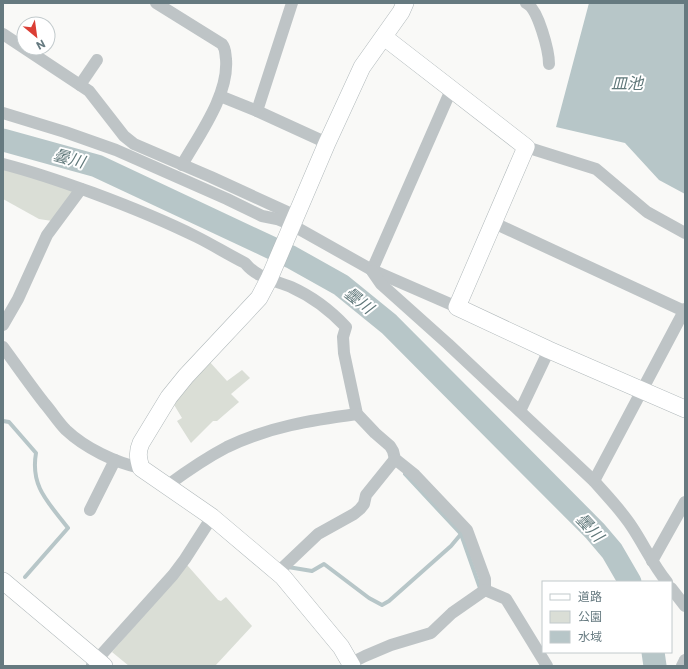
<svg xmlns="http://www.w3.org/2000/svg" width="688" height="669" viewBox="0 0 688 669" font-family="Commissioner,'Noto Sans JP',sans-serif">
	<style>
		.green { fill: #daded6 }
		.water { fill: #b7c6c8 }
		.lines { fill: none; stroke-linecap: round; stroke-linejoin: round }
		.stream { stroke: #b7c6c8; stroke-width: 4 }
		.river { stroke: #b7c6c8; stroke-width: 23 }
		.secondary-casing { stroke: #b1b9bb; stroke-width: 18 }
		.street { stroke: #bec4c6; stroke-width: 12 }
		.secondary { stroke: #fff; stroke-width: 17 }
		.labels { text-anchor: middle; stroke-width: 4; stroke-linejoin: round; paint-order: stroke }
		.water-label { font-size: 16px; font-style: italic; fill: #60787a; stroke: #fff }
	</style>
	<rect width="100%" height="100%" fill="#f9f9f7"/>
	<g class="green">
		<polygon points="3,167 76,190 52,221 39,219 3,199"/>
		<polygon points="208,360 227,381 242,370 250,378 231,394 239,402 217,421 213,421 191,443 177,421 182,418 173,403"/>
		<polygon points="187,565 218,600 221,601 226,597 252,626 215,666 129,666 112,652"/>
	</g>
	<polygon class="water" points="589,3 685,3 685,194 659,180 625,143 556,127"/>
	<g class="lines">
		<g class="stream">
			<path d="M3,421L9,422L36,453C30,487 49,503 68,528L25,577"/>
			<polyline points="405,474 461,534 480,588"/>
			<polyline points="288,567 312,571 324,564 369,598 382,605 389,601 451,546 461,534"/>
		</g>
		<g class="river">
			<polyline points="3,140 97,166 291,257 341,285 389,324 595,531 612,551 630,582"/>
			<polyline points="653,652 655,666"/>
		</g>
		<g class="secondary-casing">
			<g id="secondary">
				<polyline points="384,37 526,147 457,307 549,350 685,409"/>
				<polyline points="3,581 104,666"/>
				<path d="M352,666L341,647L283,577L212,517L141,468C138,458 137,452 141,443L169,397L186,376L259,298L269,279L327,143L362,67L401,12L405,3"/>
			</g>
		</g>
		<g class="street">
			<path d="M156,3L222,44C226,49 225,53 226,59C229,95 199,135 182,165"/>
			<path d="M526,3C538,8 549,51 549,64"/>
			<polyline points="3,34 89,91 124,136 134,144 211,177 296,216"/>
			<polyline points="80,85 97,60"/>
			<polyline points="220,96 257,111 327,143"/>
			<polyline points="257,111 292,3"/>
			<polyline points="3,113 65,132 116,150 227,199 262,216 277,219 292,225 372,270 457,307"/>
			<polyline points="526,147 596,169 647,212 685,233"/>
			<path d="M3,164C34,172 63,182 93,193C128,206 163,220 197,237C213,245 229,255 245,263C257,278 274,280 291,287C311,296 331,311 346,327L343,337L344,353L357,414L375,433L390,446L393,451L395,459L415,475L467,530L485,579V590L506,599L547,666"/>
			<polyline points="492,222 684,311"/>
			<polyline points="372,270 451,90"/>
			<path d="M372,271L381,284L448,344L594,481C607,496 621,510 632,527C644,545 653,565 667,582"/>
			<polyline points="3,325 18,299 47,235 81,189"/>
			<path d="M3,347C17,366 30,385 45,404C52,412 58,422 66,430C85,448 116,463 141,468"/>
			<polyline points="520,411 549,350"/>
			<polyline points="594,481 685,309"/>
			<path d="M168,485C187,471 206,458 227,447C268,427 312,420 357,414"/>
			<polyline points="90,510 115,460"/>
			<polyline points="652,561 685,502"/>
			<polyline points="278,572 318,534 354,514 360,509 364,504 366,495 395,459"/>
			<polyline points="671,588 685,606"/>
			<polyline points="351,663 365,656 391,645 431,633 452,613 485,590"/>
			<polyline points="92,665 173,575 185,559 212,517"/>
			<polyline points="682,666 685,660"/>
		</g>
		<use href="#secondary" class="secondary"/>
	</g>
	<g class="labels">
		<g class="water-label">
			<text x="627" y="89">皿池</text>
			<text transform="translate(69 158) rotate(15)" y="6">曇川</text>
			<text transform="translate(359 300) rotate(38)" y="6">曇川</text>
			<text transform="translate(590 527) rotate(47)" y="6">曇川</text>
		</g>
	</g>
	<rect width="688" height="669" fill="none" stroke="#667a80" stroke-width="8"/>
	<rect x="542" y="581" width="130" height="72" fill="#ffffff" stroke="#c2cacc"/>
	<rect x="550" y="594" width="20" height="6" fill="#ffffff" stroke="#c2cacc"/>
	<text x="578" y="601" font-size="12" fill="#667a80">道路</text>
	<rect x="550" y="611" width="20" height="12" fill="#daded6" stroke="#c2cacc"/>
	<text x="578" y="621" font-size="12" fill="#667a80">公園</text>
	<rect x="550" y="631" width="20" height="12" fill="#b7c6c8" stroke="#c2cacc"/>
	<text x="578" y="641" font-size="12" fill="#667a80">水域</text>
	<g transform="translate(36 36) rotate(151)"><circle r="19" fill="#ffffff" stroke="#c2cacc"/>
	<path d="M0-3L7 15L0 10L-7 15Z" fill="#db3e35"/>
	<text y="-6" font-size="11" font-weight="bold" text-anchor="middle" fill="#667a80">N</text>
	</g>
</svg>
